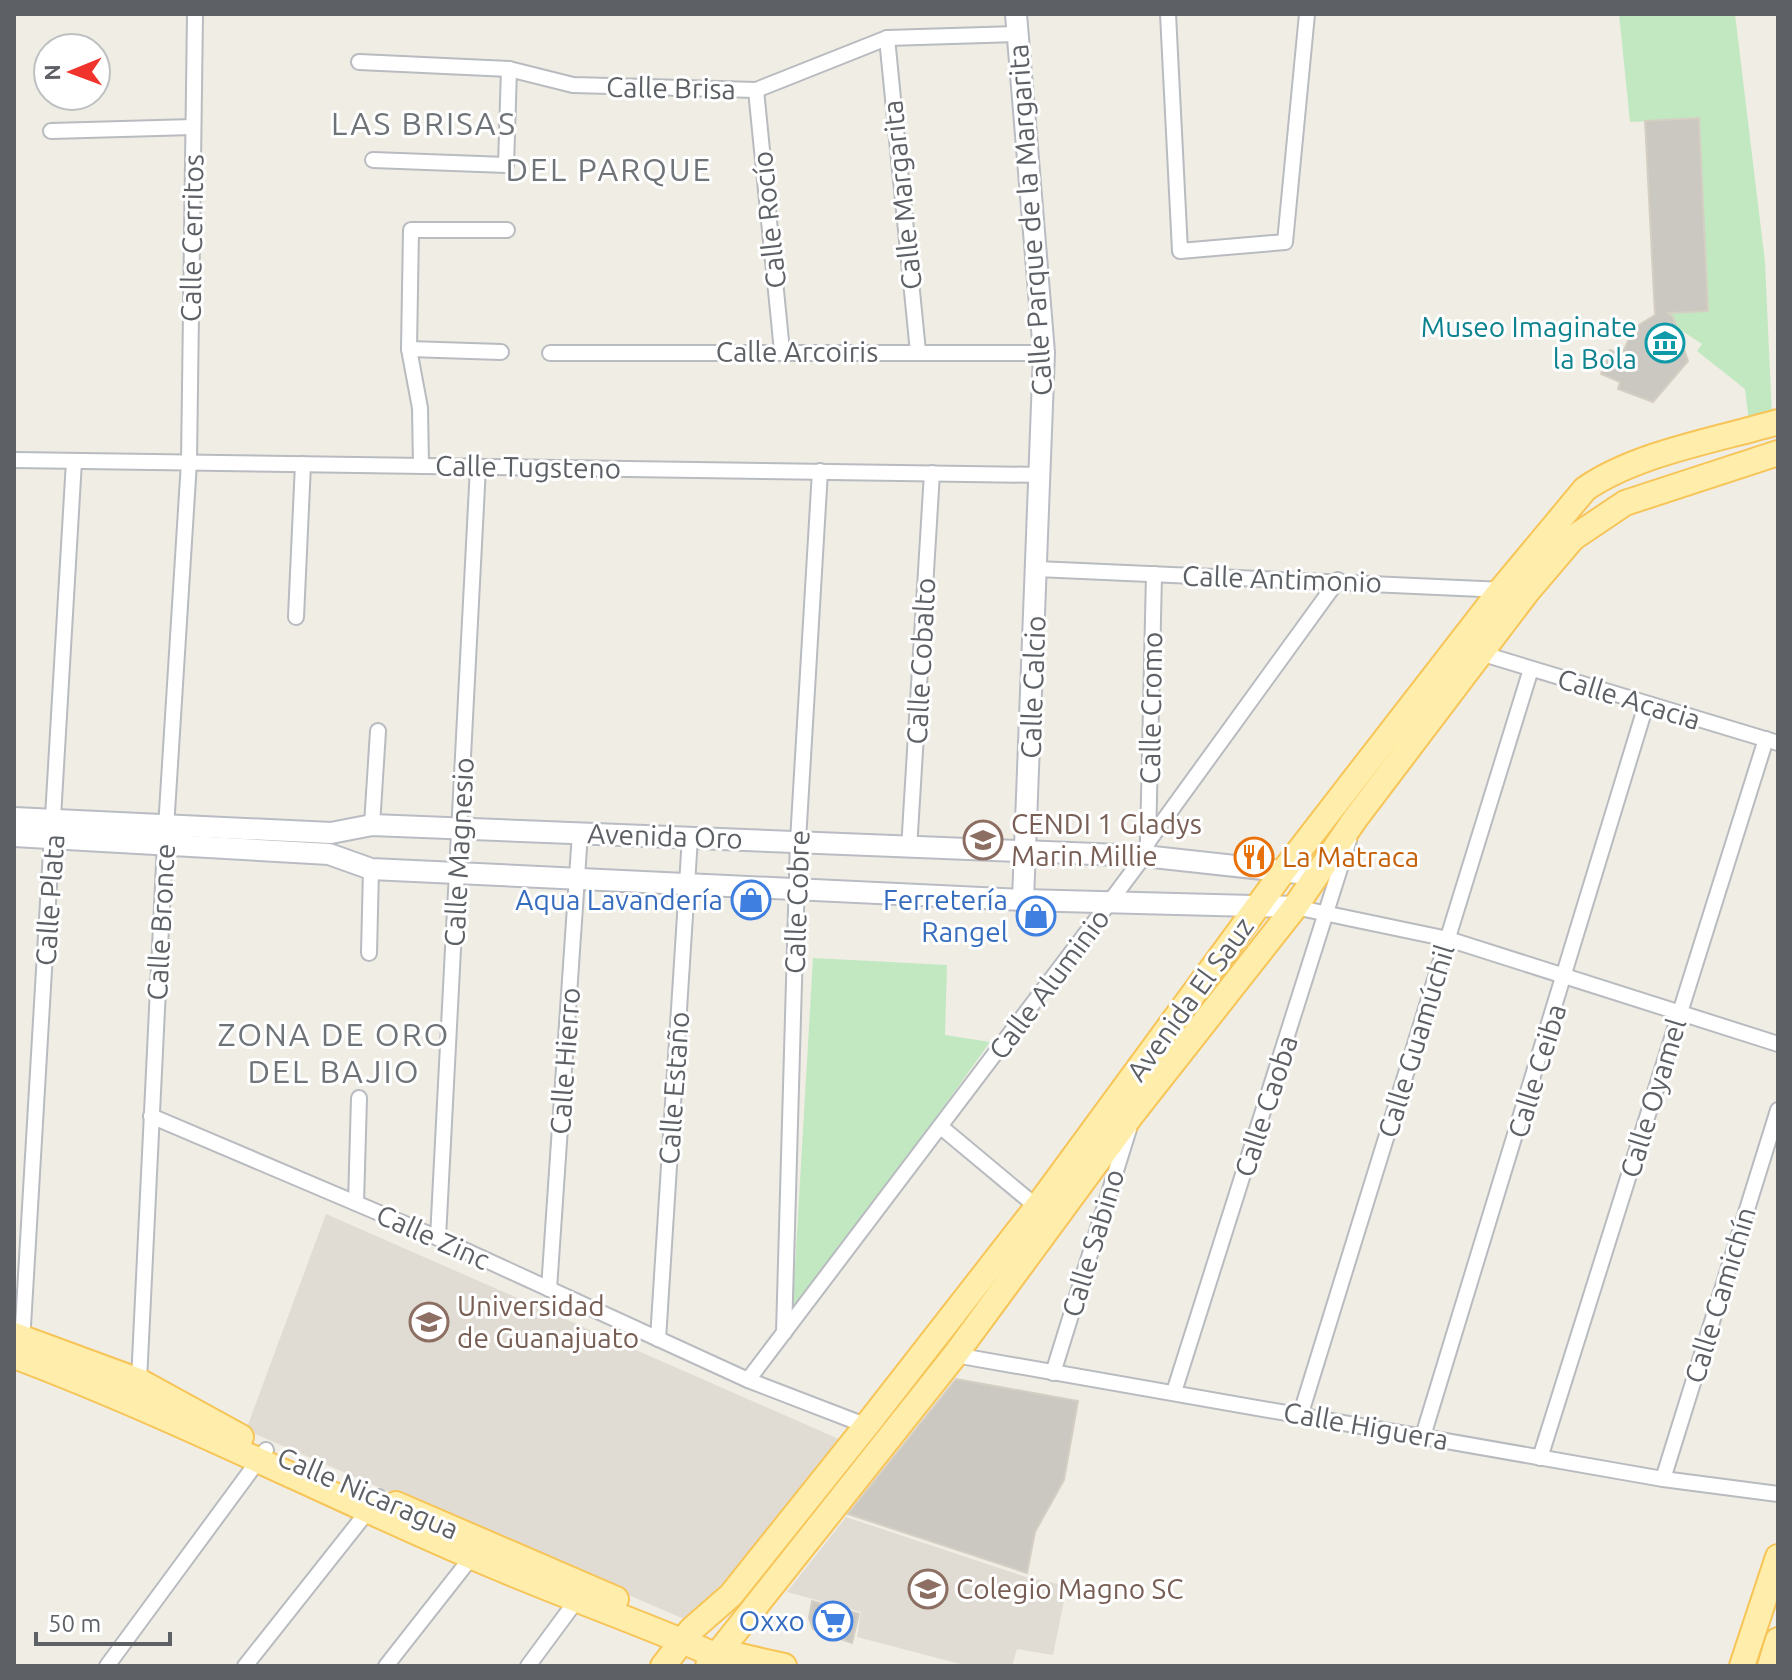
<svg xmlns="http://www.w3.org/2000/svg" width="1792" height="1680" viewBox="0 0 1792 1680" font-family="Ubuntu,sans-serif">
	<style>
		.education { fill: #e0dcd3 }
		.green { fill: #c2e8c1 }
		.building { fill: #cbc8c2; stroke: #d5cfc3; stroke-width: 2 }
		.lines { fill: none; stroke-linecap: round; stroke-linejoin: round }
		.street-casing { stroke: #b8bbbf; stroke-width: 18 }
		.secondary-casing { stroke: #b9bcc2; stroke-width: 24 }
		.primary-casing { stroke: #f7c457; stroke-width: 28 }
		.street { stroke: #fff; stroke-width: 14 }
		.secondary { stroke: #fff; stroke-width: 20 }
		.primary { stroke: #ffeeab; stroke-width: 24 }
		.labels { text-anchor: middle; stroke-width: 6; stroke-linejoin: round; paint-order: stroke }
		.street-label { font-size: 28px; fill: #5d6166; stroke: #fff }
		.culture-label { font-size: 28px; fill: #0d838f; stroke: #fff; text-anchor: end }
		.education-label { font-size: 28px; fill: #785e54; stroke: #fff; text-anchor: start }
		.food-label { font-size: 28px; fill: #c56008; stroke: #fff; text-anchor: start }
		.shop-label { font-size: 28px; fill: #366cbe; stroke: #fff; text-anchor: end }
		.quarter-label { font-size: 32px; letter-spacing: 2px; fill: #6e7378; stroke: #fff }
	</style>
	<rect width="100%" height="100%" fill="#f0ede5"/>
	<g class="education">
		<polygon points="326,1214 841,1440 733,1584 684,1619 246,1430"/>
		<polygon points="846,1517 1026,1577 1067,1586 1053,1655 1017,1649 1012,1666 968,1666 857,1637 861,1612 787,1592"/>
	</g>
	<g class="green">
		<polygon points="1619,14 1735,14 1765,262 1772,416 1749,422 1745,389 1697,351 1702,344 1655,313 1708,310 1699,119 1630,122"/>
		<polygon points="813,958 947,965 945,1035 990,1042 792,1319"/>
	</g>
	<g class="building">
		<polygon points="1699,118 1708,311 1668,313 1673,317 1688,361 1653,402 1618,389 1620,382 1601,374 1610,350 1622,354 1634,328 1655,315 1645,121"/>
		<polygon points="956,1379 1078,1401 1064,1480 1035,1532 1027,1573 848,1514"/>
		<polygon points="812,1601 859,1614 852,1643 813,1629 809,1618"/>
	</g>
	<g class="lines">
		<g class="street-casing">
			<g id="street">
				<polyline points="1168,14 1180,251 1285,242 1307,14"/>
				<polyline points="887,38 918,352"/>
				<polyline points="359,62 509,69 573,85 756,90 887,38 1017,34"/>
				<polyline points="756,90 782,351"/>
				<polyline points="51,131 193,127"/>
				<polyline points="373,160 506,165 509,69"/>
				<polyline points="409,349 501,352"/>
				<polyline points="550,353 1044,353"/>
				<polyline points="14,460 1042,475"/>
				<polyline points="421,466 420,408 409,349 411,230 507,230"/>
				<polyline points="1037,569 1504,590"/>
				<polyline points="296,617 303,464"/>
				<polyline points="1480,653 1778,743"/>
				<polyline points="372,825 378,731"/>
				<polyline points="1148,842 1154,574"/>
				<polyline points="909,849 932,473"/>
				<polyline points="1295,907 1448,939 1778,1044"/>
				<polyline points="369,953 371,869"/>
				<polyline points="151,1116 438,1238 748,1380 870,1427"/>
				<polyline points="941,1127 1037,1207"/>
				<polyline points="356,1203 359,1098"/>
				<polyline points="438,1238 478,467"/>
				<polyline points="549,1289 580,833"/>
				<polyline points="784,1333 798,841 820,471"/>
				<polyline points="658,1339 690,837"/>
				<polyline points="22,1343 74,461"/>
				<polyline points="955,1355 1663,1479 1778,1494"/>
				<polyline points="1053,1373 1129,1129"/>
				<polyline points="748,1380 1109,903 1144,856 1148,842 1338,580"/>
				<polyline points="139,1381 165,844 189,462 195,14"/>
				<polyline points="1174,1392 1349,840"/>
				<polyline points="1301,1413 1531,669"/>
				<polyline points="1423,1436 1646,705"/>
				<polyline points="1540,1458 1766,739"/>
				<polyline points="1663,1479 1778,1110"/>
				<polyline points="107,1666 266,1450"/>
				<polyline points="245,1666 379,1497"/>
				<polyline points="386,1666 474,1554"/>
				<polyline points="528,1666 579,1597"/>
			</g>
		</g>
		<g class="secondary-casing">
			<g id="secondary">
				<polyline points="1016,14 1044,353 1023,900"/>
				<polyline points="14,818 331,833 372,825 1144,856 1317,875"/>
				<polyline points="14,836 329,854 371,869 1023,900 1295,907"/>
			</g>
		</g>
		<g class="primary-casing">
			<g id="primary">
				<polyline points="14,1335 139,1381 241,1437"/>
				<path d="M14,1356C171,1415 321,1492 475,1558C555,1593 637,1621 717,1656H740L784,1666"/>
				<polyline points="396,1504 616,1599"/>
				<path d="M663,1666L691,1630L731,1595L867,1425L1037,1207L1285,869L1501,590L1585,489C1637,453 1717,440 1778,422"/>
				<polyline points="708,1666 955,1355 1133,1113 1295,907 1355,819 1527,592 1573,538 1625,503 1778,453"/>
				<polyline points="1742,1666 1778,1557"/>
				<polyline points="1770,1666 1778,1640"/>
			</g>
		</g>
		<use href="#street" class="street"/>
		<use href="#secondary" class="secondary"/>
		<use href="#primary" class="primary"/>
	</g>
	<defs>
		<g id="museum-ring" transform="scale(2)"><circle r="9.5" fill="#fff" stroke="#0f9aa8" stroke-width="1.5"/><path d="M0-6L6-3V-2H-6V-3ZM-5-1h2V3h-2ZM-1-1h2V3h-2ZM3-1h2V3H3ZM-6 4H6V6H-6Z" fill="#0f9aa8"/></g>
		<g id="school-ring" transform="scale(2)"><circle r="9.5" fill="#fff" stroke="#8d6e63" stroke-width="1.5"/><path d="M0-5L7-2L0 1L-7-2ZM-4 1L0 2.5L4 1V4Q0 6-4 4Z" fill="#8d6e63"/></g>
		<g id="restaurant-ring" transform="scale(2)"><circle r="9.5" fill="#fff" stroke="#e8710a" stroke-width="1.5"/><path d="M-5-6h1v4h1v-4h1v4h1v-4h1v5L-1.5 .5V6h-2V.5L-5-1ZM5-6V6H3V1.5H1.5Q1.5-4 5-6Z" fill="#e8710a"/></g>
		<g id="shop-ring" transform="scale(2)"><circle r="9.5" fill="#fff" stroke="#3f7fe0" stroke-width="1.5"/><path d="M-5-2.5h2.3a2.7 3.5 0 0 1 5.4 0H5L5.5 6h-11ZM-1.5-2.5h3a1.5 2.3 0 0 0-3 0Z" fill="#3f7fe0"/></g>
		<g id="supermarket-ring" transform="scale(2)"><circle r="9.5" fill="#fff" stroke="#3f7fe0" stroke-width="1.5"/><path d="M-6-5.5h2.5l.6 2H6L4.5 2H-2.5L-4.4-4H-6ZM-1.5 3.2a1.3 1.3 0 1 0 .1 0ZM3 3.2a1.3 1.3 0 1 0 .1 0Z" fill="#3f7fe0"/></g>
	</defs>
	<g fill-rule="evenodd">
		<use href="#museum-ring" x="1665" y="343"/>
		<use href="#school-ring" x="983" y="840"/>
		<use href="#restaurant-ring" x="1254" y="857"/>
		<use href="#shop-ring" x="751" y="900"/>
		<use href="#shop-ring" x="1036" y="916"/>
		<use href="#school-ring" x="429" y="1322"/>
		<use href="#school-ring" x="928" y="1589"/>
		<use href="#supermarket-ring" x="833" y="1621"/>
	</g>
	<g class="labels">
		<g class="street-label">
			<text transform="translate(671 88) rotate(1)" y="10">Calle Brisa</text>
			<text transform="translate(902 195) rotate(-96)" y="10">Calle Margarita</text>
			<text transform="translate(769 220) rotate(-96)" y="10">Calle Rocío</text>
			<text transform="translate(1030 220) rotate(-94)" y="10">Calle Parque de la Margarita</text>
			<text transform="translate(192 238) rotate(-89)" y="10">Calle Cerritos</text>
			<text x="797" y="362">Calle Arcoiris</text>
			<text transform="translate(528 467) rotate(1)" y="10">Calle Tugsteno</text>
			<text transform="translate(1282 579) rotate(2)" y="10">Calle Antimonio</text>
			<text transform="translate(921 661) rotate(-87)" y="10">Calle Cobalto</text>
			<text transform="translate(1033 687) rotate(-88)" y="10">Calle Calcio</text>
			<text transform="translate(1629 699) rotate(17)" y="10">Calle Acacia</text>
			<text transform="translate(1151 708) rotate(-89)" y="10">Calle Cromo</text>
			<text transform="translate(665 836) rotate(2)" y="10">Avenida Oro</text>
			<text transform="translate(459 852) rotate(-87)" y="10">Calle Magnesio</text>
			<text transform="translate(50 900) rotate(-86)" y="10">Calle Plata</text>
			<text transform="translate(797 902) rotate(-88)" y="10">Calle Cobre</text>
			<text transform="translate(161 922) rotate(-87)" y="10">Calle Bronce</text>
			<text transform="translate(1049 984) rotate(-53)" y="10">Calle Aluminio</text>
			<text transform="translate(1190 999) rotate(-54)" y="10">Avenida El Sauz</text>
			<text transform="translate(1416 1041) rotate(-73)" y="10">Calle Guamúchil</text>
			<text transform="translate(565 1061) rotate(-86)" y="10">Calle Hierro</text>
			<text transform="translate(1537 1071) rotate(-73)" y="10">Calle Ceiba</text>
			<text transform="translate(674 1088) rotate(-86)" y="10">Calle Estaño</text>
			<text transform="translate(1653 1098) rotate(-73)" y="10">Calle Oyamel</text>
			<text transform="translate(1266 1106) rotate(-72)" y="10">Calle Caoba</text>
			<text transform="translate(433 1237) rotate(24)" y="10">Calle Zinc</text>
			<text transform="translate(1093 1243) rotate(-73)" y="10">Calle Sabino</text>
			<text transform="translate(1720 1295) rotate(-73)" y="10">Calle Camichín</text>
			<text transform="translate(1366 1426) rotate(10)" y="10">Calle Higuera</text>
			<text transform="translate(368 1493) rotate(23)" y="10">Calle Nicaragua</text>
		</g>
		<g class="culture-label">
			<text x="1637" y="337">Museo Imaginate<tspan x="1637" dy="32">la Bola</tspan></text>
		</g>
		<g class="education-label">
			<text x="1011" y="834">CENDI 1 Gladys<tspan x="1011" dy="32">Marin Millie</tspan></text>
			<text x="457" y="1316">Universidad<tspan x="457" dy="32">de Guanajuato</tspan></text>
			<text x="956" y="1599">Colegio Magno SC</text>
		</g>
		<g class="food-label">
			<text x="1282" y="867">La Matraca</text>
		</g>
		<g class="shop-label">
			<text x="723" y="910">Aqua Lavandería</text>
			<text x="1008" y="910">Ferretería<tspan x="1008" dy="32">Rangel</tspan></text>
			<text x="805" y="1631">Oxxo</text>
		</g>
		<g class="quarter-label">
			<text x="424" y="135">LAS BRISAS</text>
			<text x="609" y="181">DEL PARQUE</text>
			<text x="334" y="1046">ZONA DE ORO<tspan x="334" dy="37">DEL BAJIO</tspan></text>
		</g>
	</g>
	<rect width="1792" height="1680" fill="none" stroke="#5d6166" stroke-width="32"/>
	<g transform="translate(72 72) rotate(269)"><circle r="38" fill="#ffffff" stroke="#bec0c2" stroke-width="2"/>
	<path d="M0-6L14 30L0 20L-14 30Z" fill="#f0332b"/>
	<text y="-12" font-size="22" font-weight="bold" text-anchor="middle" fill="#5d6166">N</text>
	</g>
	<path d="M36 1632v12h134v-12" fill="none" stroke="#5d6166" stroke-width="4"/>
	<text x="48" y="1632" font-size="24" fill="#5d6166" stroke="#ffffff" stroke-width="6" paint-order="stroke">50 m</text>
</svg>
